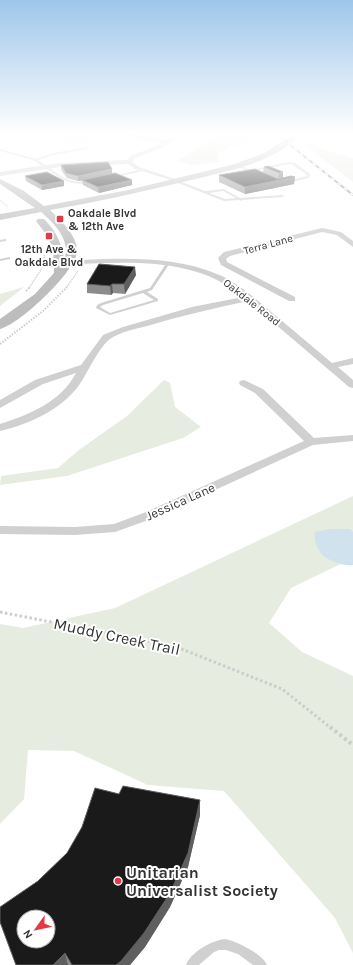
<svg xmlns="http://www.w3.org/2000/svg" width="353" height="965" viewBox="0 0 353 965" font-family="Karla,sans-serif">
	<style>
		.green { fill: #e6ecdf }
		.water { fill: #cfe2ee }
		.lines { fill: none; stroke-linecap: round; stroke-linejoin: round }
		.stream { stroke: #cfe2ee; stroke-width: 2 }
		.path-far4 { stroke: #cdcdcd; stroke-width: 1; stroke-dasharray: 1 1; stroke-linecap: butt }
		.path-far3 { stroke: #cdcdcd; stroke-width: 1.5; stroke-dasharray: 1 1; stroke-linecap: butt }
		.path-far2 { stroke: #cdcdcd; stroke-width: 2; stroke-dasharray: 1.5 1.5; stroke-linecap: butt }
		.path-far1 { stroke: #cdcdcd; stroke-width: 3; stroke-dasharray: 2.5 2.5; stroke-linecap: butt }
		.path { stroke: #cdcdcd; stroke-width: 4; stroke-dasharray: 3 3; stroke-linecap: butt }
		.lane { fill: #d0d0d0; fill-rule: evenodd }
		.street { fill: #d0d0d0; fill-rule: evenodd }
		.secondary { fill: #bdbdbd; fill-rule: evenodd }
		.rail-casing { stroke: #888; stroke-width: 2 }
		.rail { stroke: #fff; stroke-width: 1.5; stroke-dasharray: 4; stroke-linecap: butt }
		.wall { fill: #8c8c8c }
		.shaded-wall { fill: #5f5f5f }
		.building { fill: #1a1a1a; stroke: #5f5f5f; fill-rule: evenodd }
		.poi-dot { fill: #e63946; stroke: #fff; stroke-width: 1.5 }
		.labels { text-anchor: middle; stroke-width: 4; stroke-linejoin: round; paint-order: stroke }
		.far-poi-label { font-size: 11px; font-weight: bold; fill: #333; stroke: #fff; text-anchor: start }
		.far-street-label { font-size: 11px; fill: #333; stroke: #fff }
		.street-label { font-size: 13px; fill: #333; stroke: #fff }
		.near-street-label { font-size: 16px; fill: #333; stroke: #fff }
		.near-poi-label { font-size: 16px; font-weight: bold; fill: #333; stroke: #fff; text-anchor: start }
	</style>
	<rect width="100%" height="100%" fill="#fff"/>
	<g class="green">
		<polygon points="27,133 92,133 85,142 67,143 57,136 20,141 10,140"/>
		<polygon points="216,133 263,133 218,153 219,162 190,165 177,161 206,143"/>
		<polygon points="305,141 328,151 353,158 353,182 306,146"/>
		<polygon points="24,287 0,306 0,294"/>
		<polygon points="164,380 170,383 175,407 201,427 183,438 67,476 0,485 1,476 58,468 79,450 127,416"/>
		<polygon points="353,496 353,558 291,588 269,623 302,652 353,676 353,953 335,918 224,791 148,785 74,751 28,750 24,799 0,824 0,624 23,628 115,608"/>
	</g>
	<path class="water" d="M331,529H350L353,532V565C345,567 325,560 321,553C316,547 314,540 315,532Z"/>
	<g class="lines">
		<polyline class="stream" points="49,139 71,133"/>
		<polyline class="path-far4" points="0,200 1,201"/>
		<g class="path-far3">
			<polyline points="0,200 8,207"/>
			<polyline points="29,288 42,268 45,252"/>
			<polyline points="66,288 78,271"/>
		</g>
		<g class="path-far2">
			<polyline points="26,291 30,287"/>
			<polyline points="0,344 43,311 67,287"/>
		</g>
		<polyline class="path-far1" points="0,612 174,646 282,689 331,728"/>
		<polyline class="path" points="330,727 353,745"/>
		<g class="lane">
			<path d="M88,147L87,149L54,155L38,160L45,165H47C61,178 71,184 90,181L91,182C74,188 58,178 45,167H43L33,160L0,151V149L36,159L53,153Z"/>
			<polygon points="289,162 295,163 310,174 309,178 287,183 287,181 307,176 307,175 293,165 289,164 253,171 256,172 255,174 237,166 239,165 250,170"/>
			<polygon points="142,169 143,171 112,178 111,177"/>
			<path d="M179,181L205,191L224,189L240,198L282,195L284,196L282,197L242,200L241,201L239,200L224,201L178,183ZM223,191L236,198L225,199L209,193Z"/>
			<polygon points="5,239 6,239 6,241 0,242 0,240"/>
			<polygon points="9,257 10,257 10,259 0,261 0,259"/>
			<path d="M167,262L170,263L152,290L147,292L158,299V301L110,315L96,308L97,305L101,303L150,288ZM143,293L154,300L110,313L100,307L103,305Z"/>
			<path d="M226,939C237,942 263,954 267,965H253L238,954L226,950H219L214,952L199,965H186C191,952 212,940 226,939Z"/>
		</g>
		<g class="street">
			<polygon points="125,133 167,140 179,133 185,133 162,148 135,158 132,162 139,167 181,181 181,183 135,169 128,164 60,167 0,176 0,172 60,163 127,160 131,156 163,143 142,140 125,135"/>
			<polygon points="322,228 341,232 353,241 353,247 337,235 322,232 230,256 226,259 227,262 295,297 295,301 289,301 221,265 218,258 224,252"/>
			<path d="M104,259C142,258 181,259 217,274C237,282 253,297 269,310C290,328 311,345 332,363L353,358V364L338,367L353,380V388L349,387L248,301C214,308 181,316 147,326C135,329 120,332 110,339C101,345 89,369 83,379C67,407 31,424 0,431V424C29,415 62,401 76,373L43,384L0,408V400L35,380L81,365L103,335L123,327L192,307L243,297C192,254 121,263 59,265L55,263L59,261Z"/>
			<polygon points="244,380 263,389 314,438 353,435 353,441 313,445 154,518 115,532 75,535 0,534 0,526 75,527 114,524 146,512 304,441 255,393 240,385 239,383 240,381"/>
		</g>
		<path class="secondary" d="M295,133H303C273,164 227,171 187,181C141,192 96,202 50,210C60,220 72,230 76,244C77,248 77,255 75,259C67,278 20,324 0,329V319L35,294L54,273C54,247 52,241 36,221L38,219H44C56,231 62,243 64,260C72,241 54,223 41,212L0,220V214L35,208L0,184V179L24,191L44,206L128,190L235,164L264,153Z"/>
		<g class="rail-casing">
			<polyline id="rail" points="275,133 353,195"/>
		</g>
		<use href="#rail" class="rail"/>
	</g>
	<g class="wall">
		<polygon points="61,165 112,174 132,185 99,193 83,185 82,181 78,181 67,178 61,170"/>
		<polygon points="264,167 283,172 283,178 295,177 294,184 245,194 219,182 219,175 263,172"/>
		<polygon points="25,176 64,181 64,186 42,190 26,181"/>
		<polygon points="136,275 125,294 113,293 111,295 87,293 87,284"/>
		<polygon points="200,815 188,867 170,907 145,947 130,965 16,965 0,922 38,881 67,853"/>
	</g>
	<g class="shaded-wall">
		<polygon points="112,169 112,174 78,181 78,176"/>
		<polygon points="283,172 283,179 278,180 279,173"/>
		<polygon points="295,177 294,184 245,194 245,187"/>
		<polygon points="132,180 132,185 99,193 98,187"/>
		<polygon points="64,181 64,186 42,190 42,185"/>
		<polygon points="135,267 136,275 125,294 124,284"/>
		<polygon points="112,284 113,293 111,295 110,286"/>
		<polygon points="200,800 200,815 188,867 170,907 145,947 130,965 116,965"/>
		<polygon points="65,953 68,965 53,965"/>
	</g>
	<g class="building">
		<polygon points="108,162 112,169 78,176 66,173 61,165"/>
		<polygon points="268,166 283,172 279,173 264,167"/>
		<polygon points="255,169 278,179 291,176 295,177 245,187 219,175"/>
		<polygon points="47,172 64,181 42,185 25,176"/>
		<polygon points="115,173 132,180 98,187 82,180"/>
		<polygon points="99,264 135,267 124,284 112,284 110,286 87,284"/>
		<path d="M123,786L200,800L188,853L170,893L144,933L121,961L116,965H72L65,953L53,965H16L0,922V907L38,881L67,853L82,827L95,788L119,794ZM24,917H48V941H24Z"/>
	</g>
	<linearGradient id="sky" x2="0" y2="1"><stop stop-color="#9ec6ea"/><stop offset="0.5" stop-color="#fff"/><stop offset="1" stop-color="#fff" stop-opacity="0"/></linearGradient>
	<rect width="353" height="268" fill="url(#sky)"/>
	<g class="poi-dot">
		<rect x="56" y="215" width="8" height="8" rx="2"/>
		<rect x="45" y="232" width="8" height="8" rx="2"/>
		<circle cx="118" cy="881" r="4"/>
	</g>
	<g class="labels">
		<g class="far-poi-label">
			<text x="68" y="217">Oakdale Blvd<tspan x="68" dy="13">&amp; 12th Ave</tspan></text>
			<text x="49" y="253" text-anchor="middle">12th Ave &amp;<tspan x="49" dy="13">Oakdale Blvd</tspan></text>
		</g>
		<g class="far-street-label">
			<text transform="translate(268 244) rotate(-15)" y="4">Terra Lane</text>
			<text transform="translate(252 302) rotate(38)" y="4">Oakdale Road</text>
		</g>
		<g class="street-label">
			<text transform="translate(180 501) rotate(-24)" y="5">Jessica Lane</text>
		</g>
		<g class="near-street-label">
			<text transform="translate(117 636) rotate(12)" y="6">Muddy Creek Trail</text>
		</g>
		<g class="near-poi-label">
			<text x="126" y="878">Unitarian<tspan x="126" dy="18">Universalist Society</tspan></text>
		</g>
	</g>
	<g transform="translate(36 929) rotate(237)"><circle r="19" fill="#ffffff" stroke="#adadad"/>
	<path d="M0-3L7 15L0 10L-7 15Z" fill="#e63946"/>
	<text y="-6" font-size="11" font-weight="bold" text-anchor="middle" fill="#333333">N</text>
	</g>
</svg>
